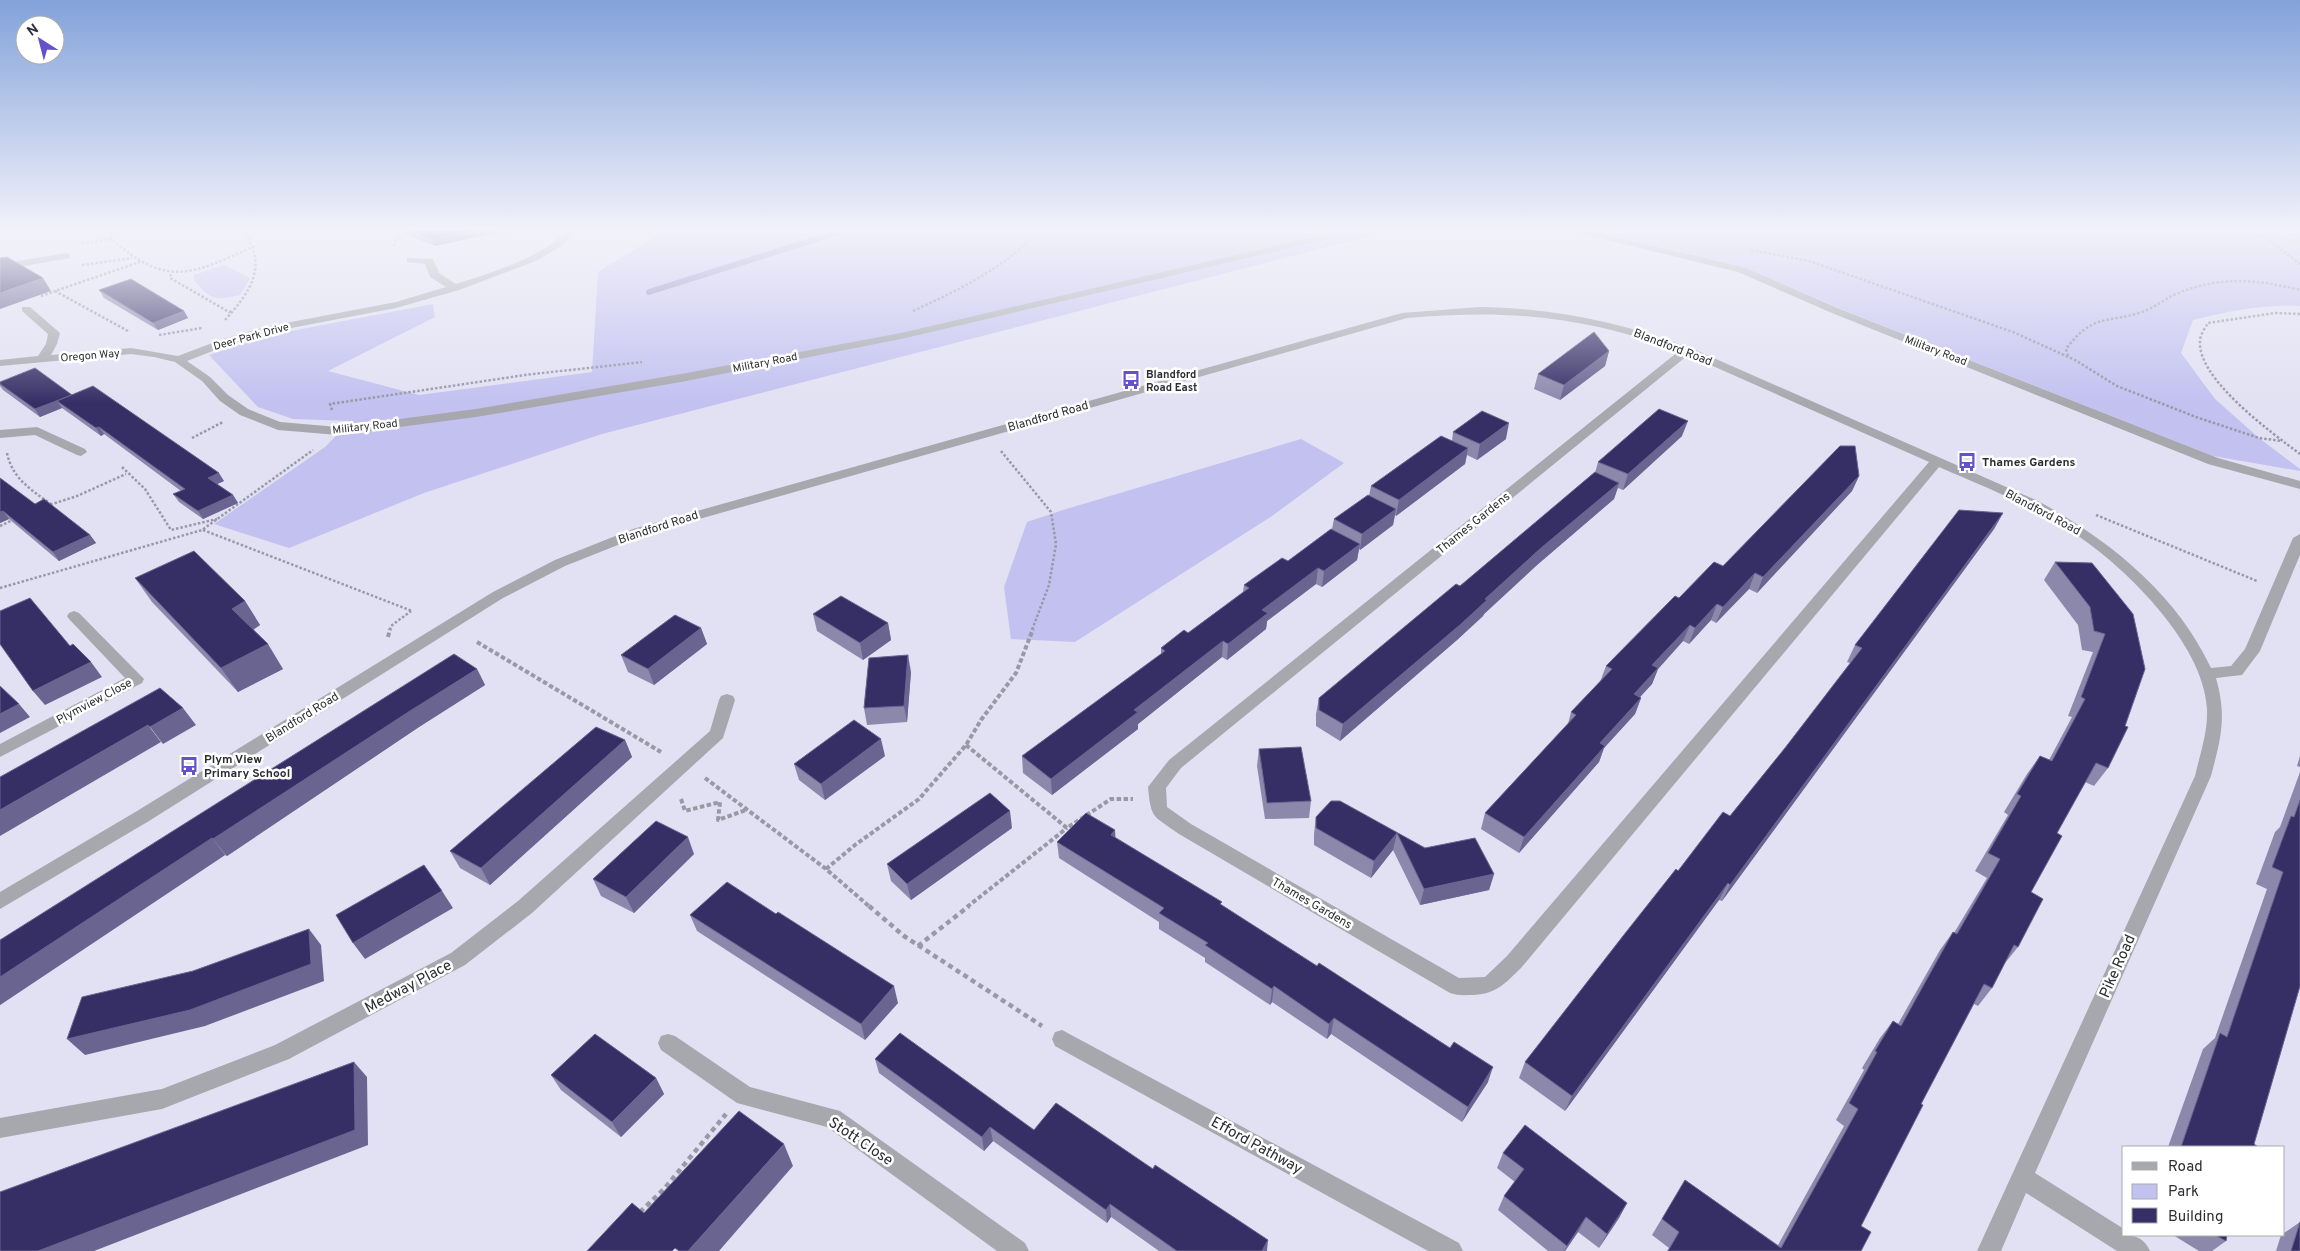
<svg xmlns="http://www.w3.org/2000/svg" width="2300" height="1251" viewBox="0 0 2300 1251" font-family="Overpass,sans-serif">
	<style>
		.green { fill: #c2c1f0 }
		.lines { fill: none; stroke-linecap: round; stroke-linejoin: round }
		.stream { stroke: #8986c5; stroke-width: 6 }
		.path-far2 { stroke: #9898a6; stroke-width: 2.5; stroke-dasharray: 2.5 2; stroke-linecap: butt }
		.path-far1 { stroke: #9898a6; stroke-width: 4; stroke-dasharray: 4.5 2.5; stroke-linecap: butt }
		.path { stroke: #9898a6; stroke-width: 4.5; stroke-dasharray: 5 4; stroke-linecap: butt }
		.minor { fill: #a7a7ae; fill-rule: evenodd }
		.wall { fill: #8c88ac }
		.shaded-wall { fill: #696490 }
		.building { fill: #362f66; stroke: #696490 }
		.labels { text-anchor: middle; stroke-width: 5; stroke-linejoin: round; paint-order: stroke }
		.far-street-label { font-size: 11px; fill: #2c2c33; stroke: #fff }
		.far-poi-label { font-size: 11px; font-weight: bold; fill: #2c2c33; stroke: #fff; text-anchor: start }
		.street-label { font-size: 12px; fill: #2c2c33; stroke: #fff }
		.poi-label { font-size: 12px; font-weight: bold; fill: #2c2c33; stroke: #fff; text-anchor: start }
		.near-street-label { font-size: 15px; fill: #2c2c33; stroke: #fff }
	</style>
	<rect width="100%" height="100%" fill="#e1e1f3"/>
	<g class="green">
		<polygon points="669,228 1401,228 602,434 424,493 289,548 214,524 325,447 351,421 293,419 258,407 209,355 270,335 433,304 435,317 328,371 419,395 592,372 598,272"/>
		<path d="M1584,228H2300V306C2264,304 2228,311 2193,320L2181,353L2215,399L2259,438L2300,469V471L2213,456L1846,311L1746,268Z"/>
		<path d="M224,265L250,278L240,295C216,301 210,300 194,280V275Z"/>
		<polygon points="1301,439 1344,463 1272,516 1075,642 1011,639 1004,587 1027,522 1063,510"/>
	</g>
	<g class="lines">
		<polyline class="stream" points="649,292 851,228"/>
		<g class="path-far2">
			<polyline points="1680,228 1695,236 1731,228"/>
			<polyline points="2241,228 2269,240 2300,264"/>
			<polyline points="485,233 492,235 526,228"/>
			<polyline points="2260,234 2300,242"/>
			<polyline points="111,239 113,228"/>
			<path d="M82,243L111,239C169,289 191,274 255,246"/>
			<polyline points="394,246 396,239 408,234"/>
			<polyline points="1751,250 1809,261 2013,332 2075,360 2117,386 2196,417 2259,438 2282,441"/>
			<polyline points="82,265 132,258"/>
			<polyline points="171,274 170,278 229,312 233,311"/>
			<polyline points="41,296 55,291"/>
			<path d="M913,311C961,289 1006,267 1042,228"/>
			<path d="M2300,314L2275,313L2208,323C2205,328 2200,335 2200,341C2197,379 2272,433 2300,454"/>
			<path d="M225,320C252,290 270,263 240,228"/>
			<polyline points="128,331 55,291 140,262"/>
			<polyline points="159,335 202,328"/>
			<path d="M2068,356L2066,349C2093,313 2105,324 2142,312C2154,308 2164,299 2176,294C2218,276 2257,279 2300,290"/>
			<polyline points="332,410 330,404 525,375 642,362"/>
			<polyline points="192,438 223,422"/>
			<polyline points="1001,451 1051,512 1056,544 1049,585 1032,630"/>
			<path d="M7,453C12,478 31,490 51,504"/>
			<polyline points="122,467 145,489 171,530 217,519"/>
			<polyline points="46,506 77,496 126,474"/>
			<polyline points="2096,515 2257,581"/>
			<polyline points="0,526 13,520"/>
			<polyline points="203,530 412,611"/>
			<polyline points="0,588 202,530 313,450"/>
			<polyline points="390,630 391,626 411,611"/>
		</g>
		<g class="path-far1">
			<polyline points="388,637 390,629"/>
			<polyline points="477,642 661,752"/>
			<polyline points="966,745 1067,828 1111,799 1133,799"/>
			<polyline points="705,778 826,869 870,907"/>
			<polyline points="681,799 685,811 720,802 718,820 746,810"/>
			<polyline points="826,869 855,845 919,799 966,745 981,720 1016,673 1033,629"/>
			<polyline points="967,907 1067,828"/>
		</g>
		<g class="path">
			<polyline points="869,906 904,936 1042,1026"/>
			<polyline points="918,946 969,906"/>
			<polyline points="640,1212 664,1189 726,1114"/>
		</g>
		<g class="minor">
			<path d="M570,228H580L560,247L538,260L459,290L396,308L270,332L228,345L187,361L210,377L228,395L248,409L280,422L338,427L476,409L681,374L901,333L1352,228H1368L1363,231L901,339L681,382L476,417L338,435L278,430L240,415L220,401L202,381L175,362L154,357L131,354L0,366V360L38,356L46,344L48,334L22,311V307H30L60,333L57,344L51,355L131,348L178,356L220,340L265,327L396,302L446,287L430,277L425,264L407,262V258L433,259L439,273L456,284C496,271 540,259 570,228Z"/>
			<polygon points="1564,228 1580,228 1746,268 1840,309 2218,458 2300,481 2300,489 2208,464 1832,313 1738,272 1566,230"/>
			<polygon points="66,253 70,254 70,258 0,270 0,264"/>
			<path d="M1479,307C1555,308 1620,322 1691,348L2038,501C2109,540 2176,593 2211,668L2231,666L2245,649L2293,538L2300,534V555L2260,651L2242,675L2216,678C2227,717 2221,738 2211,776L2035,1173L2124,1229V1235C2136,1235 2145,1239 2150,1251H2117L2026,1193L2001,1251H1977L2195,776C2200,754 2208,732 2207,709C2204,643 2122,563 2069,530C2028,504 1983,486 1939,467L1521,968C1504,984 1498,993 1474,995C1465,995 1458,996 1450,993L1179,834C1153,815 1151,820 1148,787L1169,760L1679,351C1584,316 1507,309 1407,318L643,535L565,566L503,598L149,821L0,909V892L137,811L493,592L555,560L633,529L1402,313ZM1688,355L1929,462L1507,956L1485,977L1459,978L1191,824L1167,807L1166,788L1181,768Z"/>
			<polygon points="37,427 85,449 87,452 81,456 77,455 35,435 0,438 0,430"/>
			<polygon points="74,611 79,613 144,679 142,683 0,757 0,744 125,678 69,619 67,616 69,613"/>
			<polygon points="727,694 733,696 735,700 723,738 532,913 465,965 289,1059 162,1109 0,1138 0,1118 162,1089 275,1045 451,953 518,901 710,731 719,700 721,696"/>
			<polygon points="1062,1030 1459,1243 1463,1251 1428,1251 1055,1046 1052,1039 1055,1032"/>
			<polygon points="668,1034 675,1036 750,1087 840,1111 1025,1243 1029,1251 997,1251 827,1127 737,1103 661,1050 658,1043 661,1036"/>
		</g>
	</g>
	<g class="wall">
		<polygon points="390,228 516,228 435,246"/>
		<polygon points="99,290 184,311 188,318 158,330 104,298"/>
		<polygon points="1609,351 1605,366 1560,400 1534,389 1538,374"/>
		<polygon points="0,382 72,395 224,481 217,484 233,495 238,503 203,519 179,502 173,494 181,491 104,434 101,436 62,408 40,417 3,390 0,386"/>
		<polygon points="1453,432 1506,439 1477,460 1467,455 1465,464 1396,516 1395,515 1393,525 1360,550 1359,549 1357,560 1322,587 1316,584 1267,621 1266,629 1227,660 1222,657 1138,724 1138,729 1052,795 1023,773 1022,756 1161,654 1161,648 1188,633 1243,592 1244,585 1288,561 1332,529 1334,519 1369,496 1371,486 1452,441"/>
		<polygon points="1682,436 1623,490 1618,488 1614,499 1537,565 1484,614 1483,616 1457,640 1340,741 1316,726 1316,714 1319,698 1460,586 1595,473 1598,462"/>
		<polygon points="1859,476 1852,491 1757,593 1749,589 1716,623 1711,620 1689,644 1683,641 1658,669 1652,684 1640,697 1641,698 1635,714 1604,748 1599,762 1519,853 1481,829 1485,813 1568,724 1571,712 1600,682 1606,666 1679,598 1723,566"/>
		<polygon points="0,478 35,504 90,535 96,543 59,561 9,519 0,523"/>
		<polygon points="2003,513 1994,529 1722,901 1719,900 1565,1111 1519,1078 1525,1062 1678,871 1730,816 1785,748 1850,663 1847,662 1855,645"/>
		<polygon points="2055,562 2092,563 2125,726 2108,768 2094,786 2085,782 2057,833 2031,892 2018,947 2005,963 1992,988 1978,1006 1974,1004 1921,1104 1861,1226 1861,1251 1667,1251 1669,1248 1652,1235 1685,1180 1778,1245 1844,1126 1836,1120 1864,1070 1862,1068 1880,1038 1893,1021 1898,1024 1940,950 1953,932 1954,933 1987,878 1975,871 2008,815 2004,812 2027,774 2040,756 2049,760 2072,717 2068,716 2093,652 2082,650 2078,625 2044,580"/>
		<polygon points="135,578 245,601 260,625 253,630 283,669 238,692 152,602"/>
		<polygon points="813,614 888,623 891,640 863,660 817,631"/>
		<polygon points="701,628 707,644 654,685 628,672 621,655"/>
		<polygon points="477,669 485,685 419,727 227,856 225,855 0,1005 0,940"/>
		<polygon points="911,672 907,722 867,725 864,708"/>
		<polygon points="625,740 632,757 490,885 460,868 450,851"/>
		<polygon points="1259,749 1311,801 1309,818 1265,819 1257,766"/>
		<polygon points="885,756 825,800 799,780 794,764"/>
		<polygon points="2300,756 2300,767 2297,766"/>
		<polygon points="2300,772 2300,986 2254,1144 2258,1147 2168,1147 2203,1049 2215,1038 2267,889 2256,884 2275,832 2280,827"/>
		<polygon points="1340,801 1425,848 1494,874 1489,890 1420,905 1393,850 1371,878 1314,845 1314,834 1316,817"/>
		<polygon points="1012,828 911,900 891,881 887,864"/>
		<polygon points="1115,837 1222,905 1488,1082 1462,1122 1331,1034 1327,1039 1272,1002 1270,1005 1205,962 1205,958 1159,929 1159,922 1059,858 1057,842"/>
		<polygon points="694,854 634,913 601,896 593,879"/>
		<polygon points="690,915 898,1003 865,1040 697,931"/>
		<polygon points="875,1059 1034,1130 1153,1169 1267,1251 1159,1251 1111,1217 1107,1223 993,1141 984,1151 879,1073"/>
		<polygon points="551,1075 656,1078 664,1094 621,1137 561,1090"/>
		<polygon points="1503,1153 1627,1203 1619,1218 1599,1248 1578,1232 1565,1251 1548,1251 1498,1210 1504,1196 1515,1182 1497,1168"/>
		<polygon points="2300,1222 2300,1251 2276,1251 2281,1235 2284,1235 2284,1233"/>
		<polygon points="2173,1235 2227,1235 2226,1241 2212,1251 2199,1251"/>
	</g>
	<g class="shaded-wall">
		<polygon points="483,228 516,228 435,246 432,239"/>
		<polygon points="43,278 51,291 0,309 0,293"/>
		<polygon points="184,311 188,318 158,330 153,323"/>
		<polygon points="1609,351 1605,366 1560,400 1564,385"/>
		<polygon points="72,395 57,401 62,408 40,417 35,409"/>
		<polygon points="1688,421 1682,436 1623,490 1628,474"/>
		<polygon points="1509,423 1506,439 1477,460 1480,444"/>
		<polygon points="99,427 104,434 101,436 96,428"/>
		<polygon points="1468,448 1465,464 1396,516 1399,500"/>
		<polygon points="219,473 224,481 213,486 208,478"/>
		<polygon points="1859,476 1852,491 1757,593 1763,577"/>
		<polygon points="1619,483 1614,499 1537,565 1484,614 1483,616 1457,640 1340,741 1343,724 1485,599 1541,548"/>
		<polygon points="233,495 238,503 203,519 198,511"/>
		<polygon points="1396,509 1393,525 1360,550 1362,534"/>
		<polygon points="3,511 9,519 0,523 0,512"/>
		<polygon points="2003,513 1994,529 1722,901 1730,885"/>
		<polygon points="90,535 96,543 59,561 53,552"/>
		<polygon points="1360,544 1357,560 1322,587 1324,571"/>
		<polygon points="1318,568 1316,584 1267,621 1266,629 1227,660 1228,644 1262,610"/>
		<polygon points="1755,573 1749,589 1716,623 1723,607"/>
		<polygon points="245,601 260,625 248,633 232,609"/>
		<polygon points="1717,604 1711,620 1689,644 1695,628"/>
		<polygon points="888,623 891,640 863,660 860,643"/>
		<polygon points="1690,625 1683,641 1658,669 1652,684 1628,710 1634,694 1652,665"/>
		<polygon points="701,628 707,644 654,685 648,669"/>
		<polygon points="1223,641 1222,657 1138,724 1138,729 1052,795 1051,779 1134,710"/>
		<polygon points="268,644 283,669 238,692 221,668"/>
		<polygon points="908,655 911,672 907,722 904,706"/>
		<polygon points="91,662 102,677 45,705 33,691"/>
		<polygon points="477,669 485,685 419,727 227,856 213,839 410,711"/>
		<polygon points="1641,698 1635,714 1604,748 1599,762 1519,853 1524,837 1600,743"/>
		<polygon points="19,704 30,717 0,733 0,714"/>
		<polygon points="183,708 196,725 163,744 150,727"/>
		<polygon points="148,725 161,742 0,836 0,810"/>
		<polygon points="881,739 885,756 825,800 821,784"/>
		<polygon points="625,740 632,757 490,885 481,868"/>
		<polygon points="1010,811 1012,828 911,900 907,884"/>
		<polygon points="1115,830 1116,847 1111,835"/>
		<polygon points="1397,833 1393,850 1371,878 1374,861"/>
		<polygon points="688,837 694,854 634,913 626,897"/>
		<polygon points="212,838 225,855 0,1005 0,977"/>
		<polygon points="1494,874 1489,890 1420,905 1424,889"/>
		<polygon points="1728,883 1719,900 1565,1111 1572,1096"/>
		<polygon points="442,891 453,908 365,959 353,943"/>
		<polygon points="309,929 321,945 324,981 205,1026 85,1055 67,1039"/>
		<polygon points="894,986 898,1003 865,1040 861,1024"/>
		<polygon points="1274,986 1272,1002 1270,1005 1272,989"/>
		<polygon points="1334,1018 1331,1034 1327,1039 1329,1024"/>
		<polygon points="354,1062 367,1077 368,1145 94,1251 38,1251"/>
		<polygon points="1493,1067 1488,1082 1462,1122 1468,1107"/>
		<polygon points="656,1078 664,1094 621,1137 612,1122"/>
		<polygon points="990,1127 993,1141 984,1151 982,1137"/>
		<polygon points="784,1144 793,1166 719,1251 688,1251"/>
		<polygon points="1627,1203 1619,1218 1599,1248 1607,1234"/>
		<polygon points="1110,1204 1111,1217 1107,1223 1106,1210"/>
		<polygon points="1586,1217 1578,1232 1565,1251 1564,1251"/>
		<polygon points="1268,1240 1267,1251 1262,1251"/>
	</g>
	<g class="building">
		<polygon points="404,228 483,228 432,239"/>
		<polygon points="7,257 43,278 0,293 0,258"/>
		<polygon points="131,279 184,311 153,323 99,290"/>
		<polygon points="1594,332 1609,351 1564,385 1538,374"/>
		<polygon points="35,368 72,395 35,409 0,384 0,382"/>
		<polygon points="93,386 219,473 208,478 233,495 198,511 173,494 185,489 99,427 96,428 57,401"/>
		<polygon points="1659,409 1688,421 1628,474 1598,462"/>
		<polygon points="1482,411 1509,423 1480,444 1453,432"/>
		<polygon points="1441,436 1468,448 1399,500 1371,486"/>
		<polygon points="1840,446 1855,446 1859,476 1763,577 1755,573 1723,607 1717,604 1695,628 1690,625 1652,665 1658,668 1634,694 1641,698 1600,743 1605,746 1524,837 1485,813 1576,715 1571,712 1612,669 1606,666 1675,596 1679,598 1714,562 1723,566"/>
		<polygon points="1595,472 1619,483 1541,548 1485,599 1487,600 1461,624 1343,724 1319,710 1319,698 1456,584 1460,586"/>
		<polygon points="0,478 35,504 44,499 90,535 53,552 3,511 0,512"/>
		<polygon points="1368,495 1396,509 1362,534 1334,519"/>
		<polygon points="1959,510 2003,513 1730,885 1728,883 1572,1096 1525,1062 1623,936 1676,869 1678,871 1723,812 1730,816 1785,748 1862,648 1855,645"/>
		<polygon points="1331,529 1360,544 1324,571 1318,568 1262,610 1268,613 1228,644 1223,641 1134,710 1138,712 1051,779 1022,756 1165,651 1161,648 1184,630 1188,633 1249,588 1244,585 1282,558 1288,561"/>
		<polygon points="194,551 245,601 232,609 268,644 221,668 135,578"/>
		<polygon points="2055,562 2092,563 2133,614 2145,669 2125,726 2128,727 2108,768 2096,763 2057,833 2062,836 2031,892 2043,899 2018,947 2014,945 1992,988 1984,984 1921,1104 1923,1105 1861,1226 1871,1232 1861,1251 1668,1251 1679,1232 1662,1219 1685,1180 1781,1248 1858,1109 1849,1103 1877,1052 1875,1051 1893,1021 1901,1026 1953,932 1957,934 2000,859 1988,853 2021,796 2017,794 2040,756 2052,761 2085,699 2081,697 2105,634 2094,631 2090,607"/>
		<polygon points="841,596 888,623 860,643 813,614"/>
		<polygon points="30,598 70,646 73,644 91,662 33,691 0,644 0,611"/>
		<polygon points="675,615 701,628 648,669 621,655"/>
		<polygon points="454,654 477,669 410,711 213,839 212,838 0,977 0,940"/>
		<polygon points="908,655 904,706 864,708 869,658"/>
		<polygon points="0,686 19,704 0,714"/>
		<polygon points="160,688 183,708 150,727 148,725 0,810 0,777"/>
		<polygon points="854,720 881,739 821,784 794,764"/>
		<polygon points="596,727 625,740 481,868 450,851"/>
		<polygon points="1301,747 1311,801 1267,803 1259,749"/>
		<polygon points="990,793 1010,811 907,884 887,864"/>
		<polygon points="2300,800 2300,986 2254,1144 2258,1147 2181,1147 2220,1033 2227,1037 2283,872 2272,867 2291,816 2294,817"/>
		<polygon points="1331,801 1340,801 1425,848 1475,838 1494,874 1424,889 1397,833 1374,861 1316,828 1316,817"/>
		<polygon points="1086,813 1115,830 1111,835 1222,902 1220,904 1317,966 1319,963 1450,1048 1454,1042 1493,1067 1468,1107 1334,1018 1329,1024 1274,986 1272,989 1205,945 1208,943 1159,913 1164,908 1057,842"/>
		<polygon points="656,821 688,837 626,897 593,879"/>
		<polygon points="424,865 442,891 353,943 336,915"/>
		<polygon points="727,882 776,914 778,912 894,986 861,1024 690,915"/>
		<polygon points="309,929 311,964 190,1010 67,1039 82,997 193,971"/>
		<polygon points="900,1033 1034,1130 1056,1103 1153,1169 1155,1165 1268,1240 1262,1251 1177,1251 1110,1204 1106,1210 990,1127 982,1137 875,1059"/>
		<polygon points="595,1034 656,1078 612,1122 551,1075"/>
		<polygon points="354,1062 355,1130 38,1251 0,1251 0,1192"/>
		<polygon points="739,1111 784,1144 688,1251 679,1251 675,1248 672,1251 587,1251 632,1203 644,1213"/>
		<polygon points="1525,1125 1627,1203 1607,1234 1586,1217 1567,1246 1504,1196 1524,1169 1503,1153"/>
		<polygon points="2300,1222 2300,1251 2291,1251"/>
		<polygon points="2215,1235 2227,1235 2226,1241"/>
	</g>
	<linearGradient id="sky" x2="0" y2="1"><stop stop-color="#82a2da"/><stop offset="0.57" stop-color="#f2f2fa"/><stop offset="1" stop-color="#f2f2fa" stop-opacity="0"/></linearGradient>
	<rect width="2300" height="403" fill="url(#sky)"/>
	<defs>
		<g id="bus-bare" transform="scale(1.5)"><path d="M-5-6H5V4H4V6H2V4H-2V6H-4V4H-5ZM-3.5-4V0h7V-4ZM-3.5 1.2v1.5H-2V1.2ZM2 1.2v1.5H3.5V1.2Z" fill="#6551ca" stroke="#fff" stroke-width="2.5" paint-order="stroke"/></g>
	</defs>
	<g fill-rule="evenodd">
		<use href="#bus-bare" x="1131" y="380"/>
		<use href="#bus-bare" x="1967" y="462"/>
		<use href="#bus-bare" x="189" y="766"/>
	</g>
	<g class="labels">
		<g class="far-street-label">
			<text transform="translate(251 336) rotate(-15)" y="4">Deer Park Drive</text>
			<text transform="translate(1936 350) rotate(21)" y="4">Military Road</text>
			<text transform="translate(90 355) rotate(-5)" y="4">Oregon Way</text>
			<text transform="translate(765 362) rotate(-11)" y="4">Military Road</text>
			<text transform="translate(365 426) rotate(-6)" y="4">Military Road</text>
		</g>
		<g class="far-poi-label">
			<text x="1146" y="378">Blandford<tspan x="1146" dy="13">Road East</tspan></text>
		</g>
		<g class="street-label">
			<text transform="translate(1673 347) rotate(21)" y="4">Blandford Road</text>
			<text transform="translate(1048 416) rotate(-16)" y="4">Blandford Road</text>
			<text transform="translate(2043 512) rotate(28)" y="4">Blandford Road</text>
			<text transform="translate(1473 523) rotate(-39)" y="4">Thames Gardens</text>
			<text transform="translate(658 527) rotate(-18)" y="4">Blandford Road</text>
			<text transform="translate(94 701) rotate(-28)" y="4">Plymview Close</text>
			<text transform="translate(302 717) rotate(-32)" y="4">Blandford Road</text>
			<text transform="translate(1312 903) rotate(30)" y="4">Thames Gardens</text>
		</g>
		<g class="poi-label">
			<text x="1982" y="466">Thames Gardens</text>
			<text x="204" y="763">Plym View<tspan x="204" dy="14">Primary School</tspan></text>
		</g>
		<g class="near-street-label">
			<text transform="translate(2117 966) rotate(-66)" y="5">Pike Road</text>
			<text transform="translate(408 986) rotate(-28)" y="5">Medway Place</text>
			<text transform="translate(861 1141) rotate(34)" y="5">Stott Close</text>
			<text transform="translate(1257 1145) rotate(29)" y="5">Efford Pathway</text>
		</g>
	</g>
	<rect x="2122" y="1146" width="162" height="90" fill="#ffffff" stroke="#ababad"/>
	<rect x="2132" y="1162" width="25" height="8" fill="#a7a7ae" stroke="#ababad"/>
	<text x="2168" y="1171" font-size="15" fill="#2c2c33">Road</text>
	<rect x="2132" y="1184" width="25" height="15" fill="#c2c1f0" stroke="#ababad"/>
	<text x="2168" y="1196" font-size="15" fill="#2c2c33">Park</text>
	<rect x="2132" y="1208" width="25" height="15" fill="#362f66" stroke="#ababad"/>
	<text x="2168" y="1221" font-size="15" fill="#2c2c33">Building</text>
	<g transform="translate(40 40) rotate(324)"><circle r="24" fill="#ffffff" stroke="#ababad"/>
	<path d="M0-4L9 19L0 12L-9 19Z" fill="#6551ca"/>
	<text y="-8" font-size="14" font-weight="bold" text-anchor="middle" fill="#2c2c33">N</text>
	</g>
</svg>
